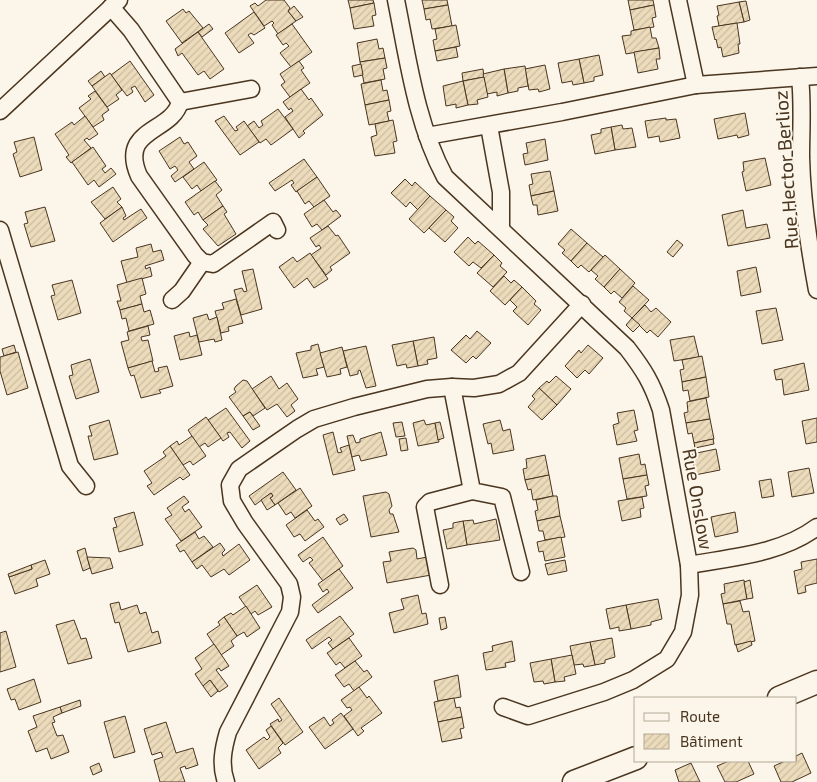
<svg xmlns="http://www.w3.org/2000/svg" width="817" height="782" viewBox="0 0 817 782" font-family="'Exo 2',sans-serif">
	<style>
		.building { fill: url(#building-hatch); stroke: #4a3520 }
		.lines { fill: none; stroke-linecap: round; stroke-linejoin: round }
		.street-casing { stroke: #4a3520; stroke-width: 19 }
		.secondary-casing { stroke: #4a3520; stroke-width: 25 }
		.street { stroke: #fbf6e9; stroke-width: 16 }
		.secondary { stroke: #fbf6e9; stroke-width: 22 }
		.labels { text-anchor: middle; stroke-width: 4; stroke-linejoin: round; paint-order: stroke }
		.street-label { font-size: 19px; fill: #4a3520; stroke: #fbf6e9 }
	</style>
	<defs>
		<pattern id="building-hatch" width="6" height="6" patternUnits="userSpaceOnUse" patternTransform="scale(1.25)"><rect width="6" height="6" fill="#ecdcbc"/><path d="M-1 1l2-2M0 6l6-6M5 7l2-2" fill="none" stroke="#ccbda1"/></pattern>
	</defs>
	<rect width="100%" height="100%" fill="#fbf6e9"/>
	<g class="building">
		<polygon points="266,0 284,0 290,8 288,11 296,21 278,34 272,25 274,23 272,21 264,26 250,6 255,3 258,6"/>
		<polygon points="348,0 373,0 374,3 350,8"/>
		<polygon points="422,0 447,0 448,5 424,9"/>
		<polygon points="628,0 653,0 654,5 630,10"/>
		<polygon points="746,1 750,20 744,22 739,2"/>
		<polygon points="739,2 744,22 719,26 717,16 719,15 717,6"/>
		<polygon points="374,3 376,15 372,16 374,26 354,29 350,8"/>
		<polygon points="448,5 452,26 432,29 430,19 426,20 424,9"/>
		<polygon points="654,5 656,17 652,18 654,27 634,30 630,10"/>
		<polygon points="294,6 303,17 296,21 288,11"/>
		<polygon points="183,9 186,13 189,11 203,28 182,43 166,21"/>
		<polygon points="254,12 265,28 254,35 251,33 248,35 254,43 239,53 225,33"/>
		<polygon points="737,23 740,44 738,44 739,53 723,57 721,47 718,48 716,39 715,40 712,27"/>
		<polygon points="209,24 213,29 202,37 198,32"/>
		<polygon points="292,24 312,52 291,67 280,53 289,46 286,43 283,45 276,35"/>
		<polygon points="456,25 460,46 435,51 433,40 437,39 435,29"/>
		<polygon points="650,27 652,38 656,38 659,48 626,54 622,36 631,35 631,31"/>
		<polygon points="198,32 224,69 210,79 204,71 198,75 182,53 178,56 175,49"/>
		<polygon points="377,39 379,49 383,48 385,58 360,62 357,43"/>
		<polygon points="456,47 458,57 437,61 435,51"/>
		<polygon points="659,48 660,59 656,59 658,69 638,73 634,52"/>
		<polygon points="599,55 603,75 594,77 594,81 584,83 579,59"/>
		<polygon points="385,58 387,68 383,69 385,79 364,83 360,62"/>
		<polygon points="579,59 584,83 573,85 572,81 562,83 558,63"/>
		<polygon points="130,61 154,95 145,102 135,86 131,88 133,92 127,96 111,75"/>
		<polygon points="299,61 304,68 301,70 310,83 290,97 281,85 285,82 280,74"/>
		<polygon points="361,64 363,75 354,77 352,66"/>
		<polygon points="545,65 550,89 539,92 538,89 529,90 525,69"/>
		<polygon points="525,66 528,86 518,88 518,91 508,93 504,69"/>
		<polygon points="483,69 484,77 463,81 462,73"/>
		<polygon points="504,69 508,93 497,96 497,92 487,94 483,74"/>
		<polygon points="101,71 105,77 92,86 88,81"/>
		<polygon points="110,73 122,90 116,95 119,99 107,107 92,86"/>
		<polygon points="484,77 488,97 477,100 478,104 468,105 463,81"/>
		<polygon points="381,80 383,91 387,90 389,100 365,105 361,84"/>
		<polygon points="463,81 468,105 456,108 456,104 446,106 443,86"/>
		<polygon points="301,89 309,100 311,98 323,115 303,131 305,133 299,138 285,117 293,111 291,108 289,110 283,102"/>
		<polygon points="95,91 109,110 102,115 104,120 93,127 79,108 91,99 88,96"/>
		<polygon points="389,100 391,111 387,112 389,121 369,125 365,105"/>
		<polygon points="278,109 293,129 271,145 266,139 260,143 247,126 254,121 259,128 263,125 261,121"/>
		<polygon points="745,113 749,135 738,138 737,135 718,139 714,119"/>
		<polygon points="85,116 98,134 89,140 87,138 84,140 91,148 71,163 66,157 69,155 55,134 72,122 74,125"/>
		<polygon points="224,116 235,131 238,130 236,127 244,121 259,142 240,155 215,121"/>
		<polygon points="666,118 666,120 676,119 680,138 660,142 659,136 648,138 645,121"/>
		<polygon points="393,120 397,141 393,142 395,153 375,156 371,137 377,135 375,124"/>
		<polygon points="622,125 623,129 632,128 636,147 615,150 611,127"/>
		<polygon points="611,127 615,150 595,154 591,135 601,133 601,129"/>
		<polygon points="34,137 42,170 20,177 13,154 17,152 14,142"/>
		<polygon points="180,137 184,144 188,142 197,156 189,162 194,169 175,182 171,176 178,170 175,166 170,169 159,151"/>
		<polygon points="545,139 548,160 525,165 523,154 528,153 526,143"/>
		<polygon points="93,147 106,166 102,169 105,173 111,168 116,174 99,187 94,180 88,185 72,162"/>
		<polygon points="765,158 771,185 746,191 742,172 744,171 743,162"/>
		<polygon points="304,159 317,177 296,192 291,185 294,183 292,180 275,191 269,183"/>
		<polygon points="204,162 217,180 201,191 197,185 192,189 183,177"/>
		<polygon points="550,171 554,191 531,196 529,185 533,184 531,174"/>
		<polygon points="317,177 330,196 314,207 309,201 305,204 297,191"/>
		<polygon points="405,179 412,186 415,182 430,196 418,210 410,202 406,207 391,193"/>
		<polygon points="215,181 222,190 216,195 223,206 203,220 198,212 194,215 185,202"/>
		<polygon points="113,187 121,199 117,202 122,207 105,219 91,202"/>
		<polygon points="554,191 558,211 538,215 537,205 533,205 531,196"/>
		<polygon points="430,196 446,210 424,233 409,219"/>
		<polygon points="324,200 333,212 336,210 341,216 322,230 317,224 312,227 304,214"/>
		<polygon points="223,206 227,212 224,214 236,234 218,246 203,229 208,225 203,220"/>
		<polygon points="45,207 55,241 31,247 24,224 28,223 25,212"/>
		<polygon points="122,207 126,216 123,218 124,220 141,209 147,218 113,242 100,223"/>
		<polygon points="446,210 454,217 451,221 458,228 445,242 429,228"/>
		<polygon points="743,210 746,228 767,224 770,238 728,246 722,215"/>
		<polygon points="328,226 336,236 338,235 350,253 330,267 332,270 326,275 311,255 321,248 319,245 316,247 310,238"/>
		<polygon points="571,229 587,243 571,261 562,253 565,250 558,244"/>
		<polygon points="468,237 475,244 478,241 494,255 481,268 473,262 469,266 454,252"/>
		<polygon points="677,240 683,245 673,257 667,252"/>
		<polygon points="587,243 603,257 589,272 581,265 578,268 571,261"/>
		<polygon points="151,244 153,252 161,250 164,260 145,266 146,269 150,267 152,276 127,283 121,261 138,257 136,248"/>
		<polygon points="310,253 328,279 314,288 307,278 294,288 279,267 293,257 297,262"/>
		<polygon points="494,255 502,263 500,266 507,272 493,287 477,273"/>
		<polygon points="605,255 620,269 604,287 595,279 598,276 591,270"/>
		<polygon points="756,267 761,292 741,296 737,271"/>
		<polygon points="253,269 262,309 241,315 234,290 242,288 244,292 247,291 242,271"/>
		<polygon points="620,269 635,283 622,298 614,291 611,294 604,287"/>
		<polygon points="504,276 511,283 514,280 522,287 505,305 490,291"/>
		<polygon points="142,278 146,294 140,296 142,304 120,310 117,301 121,301 117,285"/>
		<polygon points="72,280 81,313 58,320 51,296 55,295 52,285"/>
		<polygon points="633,286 649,300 632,318 624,311 626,308 619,302"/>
		<polygon points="522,287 536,301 534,304 541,310 528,325 513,311 517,307 510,300"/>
		<polygon points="236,299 243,323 228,327 229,331 221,333 215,311 224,309 222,303"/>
		<polygon points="142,304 144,312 150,310 154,324 129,331 126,318 122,319 120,310"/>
		<polygon points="645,305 651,312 656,308 671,322 658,337 650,330 647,333 632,318"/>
		<polygon points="776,308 783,340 762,344 756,311"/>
		<polygon points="207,314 209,320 217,317 222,340 215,342 214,339 199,342 193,318"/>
		<polygon points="632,318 640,325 633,332 626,325"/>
		<polygon points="148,326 150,335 141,337 142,341 148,340 153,361 128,368 121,342 129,340 127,332"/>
		<polygon points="477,331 491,343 476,359 473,356 466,363 451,350 466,335 470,339"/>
		<polygon points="189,332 190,337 197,335 202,355 180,360 174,336"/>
		<polygon points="694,336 699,357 674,361 670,340"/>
		<polygon points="434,337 437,358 427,360 428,364 418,366 413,341"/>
		<polygon points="413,341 418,366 407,368 406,364 397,366 392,345"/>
		<polygon points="318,344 324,367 316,369 318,375 303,378 296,353 311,350 311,346"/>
		<polygon points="14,345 16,352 4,356 2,349"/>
		<polygon points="588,345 603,358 589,374 585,370 577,378 565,366 579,350 581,353"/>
		<polygon points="366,346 376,386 366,388 360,370 358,371 358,374 350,376 343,351"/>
		<polygon points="342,347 347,367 340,369 341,374 327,377 320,353"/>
		<polygon points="18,352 28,388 7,395 0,371 0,357"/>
		<polygon points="702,356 706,377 682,382 680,370 684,369 682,360"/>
		<polygon points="90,359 99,392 76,399 69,376 73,375 71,365"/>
		<polygon points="152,361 155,372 159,371 158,368 167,366 173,386 159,390 161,393 141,398 134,375 131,376 128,368"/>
		<polygon points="804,363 809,390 784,395 782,379 776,380 774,370"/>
		<polygon points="271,376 279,389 287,383 298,399 291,405 295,411 287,417 277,404 267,410 252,389"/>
		<polygon points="556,376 571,389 557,405 539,388 547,381 549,383"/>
		<polygon points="706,377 709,397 690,401 688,390 683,391 682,382"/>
		<polygon points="243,380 247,381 265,408 253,416 250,412 243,416 229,397 236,392 234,389 236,386"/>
		<polygon points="539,388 557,405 542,420 528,407 535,399 532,396"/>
		<polygon points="706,398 710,419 686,423 684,413 688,412 687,402"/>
		<polygon points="226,408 250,441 242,448 230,432 227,433 229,437 223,441 208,420"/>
		<polygon points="634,410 638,430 634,431 637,441 617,445 613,425 619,423 617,413"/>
		<polygon points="250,412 260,426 253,430 243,416"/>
		<polygon points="206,417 221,438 208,447 205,443 199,447 188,430"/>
		<polygon points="817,418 817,442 806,444 802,421"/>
		<polygon points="710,419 714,439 694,443 692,433 688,434 686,423"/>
		<polygon points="109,420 118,454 94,460 88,436 92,436 89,426"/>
		<polygon points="424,420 426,425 435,423 439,442 418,446 413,423"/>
		<polygon points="500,420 503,431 510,429 514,450 493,454 491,443 488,444 483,424"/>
		<polygon points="402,422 405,436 396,437 393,423"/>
		<polygon points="440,422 444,438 438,440 435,423"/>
		<polygon points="333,432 338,453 342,452 340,448 349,445 355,470 333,475 323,435"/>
		<polygon points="381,432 387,455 361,461 359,455 352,457 347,436 353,435 356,443 360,442 360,439"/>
		<polygon points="192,436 206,456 193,465 190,461 183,465 170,446 177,441 179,445"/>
		<polygon points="406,438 408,450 401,451 399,439"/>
		<polygon points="713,439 714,444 695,448 694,443"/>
		<polygon points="170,446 190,475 183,480 180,477 154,495 147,486 152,483 144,471 166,456 163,452"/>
		<polygon points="716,449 720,470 695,475 692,454"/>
		<polygon points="639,454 641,465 645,464 647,475 623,479 619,458"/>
		<polygon points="545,455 549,475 525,480 523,469 527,468 526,459"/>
		<polygon points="809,468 814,493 792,497 788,472"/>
		<polygon points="283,472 296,490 275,505 270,498 273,496 271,493 255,505 249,496"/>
		<polygon points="549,475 553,496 533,500 531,489 528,490 525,480"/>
		<polygon points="647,475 649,485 645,486 647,496 627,499 623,479"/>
		<polygon points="771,479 774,496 762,498 759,481"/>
		<polygon points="300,488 312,506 295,518 291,512 286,515 278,503"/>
		<polygon points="386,492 389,494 392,506 389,510 390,514 393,514 399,532 371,537 363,496"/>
		<polygon points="271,493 273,496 270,498 275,505 267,510 261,500"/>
		<polygon points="184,496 189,502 182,507 185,512 189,509 202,527 181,541 165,519 172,515 167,508"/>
		<polygon points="553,496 557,496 560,516 537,521 535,511 538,510 536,500"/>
		<polygon points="642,497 644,508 640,509 641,517 622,521 618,501"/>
		<polygon points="307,510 315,521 318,519 324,527 305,541 300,534 294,537 286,525"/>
		<polygon points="134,512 143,545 119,552 113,528 117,527 114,518"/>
		<polygon points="735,512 738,532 715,537 711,517"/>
		<polygon points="344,514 348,520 340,525 336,519"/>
		<polygon points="560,516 565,537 545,540 543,531 539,531 537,521"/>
		<polygon points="496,519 500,540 467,545 463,521 473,520 474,524"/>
		<polygon points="463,521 467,545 447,549 443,530 453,528 453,523"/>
		<polygon points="195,532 199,539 204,536 213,547 192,562 184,550 180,552 176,545"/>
		<polygon points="323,537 343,566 323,581 309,563 313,560 310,557 303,562 298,555"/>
		<polygon points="561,537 565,557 545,561 543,551 539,552 537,542"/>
		<polygon points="220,543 225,550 222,553 223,556 239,544 250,560 229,575 224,569 211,577 202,565 197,569 192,562"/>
		<polygon points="85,548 90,568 83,571 77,551"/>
		<polygon points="413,548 416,550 417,559 427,557 431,575 387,583 383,562 391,561 389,552"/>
		<polygon points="87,557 110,558 113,568 92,574"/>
		<polygon points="817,559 817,583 805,586 806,592 798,594 794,571 802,569 801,562"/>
		<polygon points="45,560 50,574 36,579 38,586 15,594 9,577 32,569 31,565"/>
		<polygon points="565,560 567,571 548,575 545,564"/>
		<polygon points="31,565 32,569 9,577 8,574"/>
		<polygon points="339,569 353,588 318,613 312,605 329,592 327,589 323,592 318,584"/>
		<polygon points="744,580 747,599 723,604 721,594 725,593 724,584"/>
		<polygon points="750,580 753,598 747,599 744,582"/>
		<polygon points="257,585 272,607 258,615 255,611 251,614 239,597"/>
		<polygon points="418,595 422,614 426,613 428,624 394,633 389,613 404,609 401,599"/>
		<polygon points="658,599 662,619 651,622 651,625 631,629 626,605"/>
		<polygon points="740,601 743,612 749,611 755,641 735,645 731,624 727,624 723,604"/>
		<polygon points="119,602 121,610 137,605 140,614 146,612 152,633 158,631 161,643 128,652 119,622 115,623 110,604"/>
		<polygon points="626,605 631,629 619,631 619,627 610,629 606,609"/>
		<polygon points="246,606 260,628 247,637 244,632 237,636 224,617 231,613 233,615"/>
		<polygon points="340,616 354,634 333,649 328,643 332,640 329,637 312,649 306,640"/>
		<polygon points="224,617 237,636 231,641 234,646 221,655 207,634 220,625 218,622"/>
		<polygon points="445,617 447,628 441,630 439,618"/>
		<polygon points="74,620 81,639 86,638 92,658 68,664 56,625"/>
		<polygon points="6,631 16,667 0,672 0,633"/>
		<polygon points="349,638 362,656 345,668 340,662 336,665 327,653"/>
		<polygon points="612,638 615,657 605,660 605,663 595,665 590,642"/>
		<polygon points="512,641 515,661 505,663 506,667 486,670 483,653 493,651 492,646"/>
		<polygon points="751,641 752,645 738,652 736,645"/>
		<polygon points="590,642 595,665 584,667 583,664 574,665 570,646"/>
		<polygon points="214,644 229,666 221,671 219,668 216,670 228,686 219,692 210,680 203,686 195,674 202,669 195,658"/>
		<polygon points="572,655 576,674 564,677 565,681 555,682 551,659"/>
		<polygon points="551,659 555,682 544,684 543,681 534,682 530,663"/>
		<polygon points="355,661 364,672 367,670 372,677 354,691 349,684 344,687 335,675"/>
		<polygon points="458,675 461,697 438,701 434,681"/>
		<polygon points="34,679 41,702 19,710 15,699 11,700 7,689"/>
		<polygon points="210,680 218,691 211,697 203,686"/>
		<polygon points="359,687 367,698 369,696 382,713 361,728 364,731 358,736 344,716 352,710 350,707 347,708 341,700"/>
		<polygon points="279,698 303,732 285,745 270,724 278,719 279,722 282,720 271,704"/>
		<polygon points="454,698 456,708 460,707 462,717 438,722 434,702"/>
		<polygon points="80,700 81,706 62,713 60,707"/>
		<polygon points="60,707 62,713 53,717 55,722 52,723 57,736 63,735 69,752 51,759 47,748 36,752 28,731 37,727 33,716"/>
		<polygon points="341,713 353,729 325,749 309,727 324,717 330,726 334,723 332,720"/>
		<polygon points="125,716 135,752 114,758 104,722"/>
		<polygon points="462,717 464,728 460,729 462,738 442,742 438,722"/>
		<polygon points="166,722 176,753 193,748 198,765 186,769 185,766 180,768 185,782 160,782 154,760 163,757 161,752 152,755 144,729"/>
		<polygon points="271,726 283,743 278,748 281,753 259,769 246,750 264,737 267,740 270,737 266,730"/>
		<polygon points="802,753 811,773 792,782 781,782 774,766 785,761 796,761 796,756"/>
		<polygon points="729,761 748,761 754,774 736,782 725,782 717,766"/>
		<polygon points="99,763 102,771 93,775 90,767"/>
		<polygon points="691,763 700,782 679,782 675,770"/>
	</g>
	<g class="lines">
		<g class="street-casing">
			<g id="street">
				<path d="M396,0C408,59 416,123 445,177L627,348C644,370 652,383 661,410L689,565L690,595L683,632L667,659L633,680L604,692L528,716L503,707"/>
				<polyline points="678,0 696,85"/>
				<path d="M111,7L131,30L180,102C172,133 118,128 139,176L195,255L202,262L213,264L273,222L277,230"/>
				<path d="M800,77C803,105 801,129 801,157C802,201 809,247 817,290"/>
				<polyline points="180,102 251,89"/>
				<polyline points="0,111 119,0"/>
				<polyline points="489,126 501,192 501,228"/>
				<polyline points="427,136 562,112 696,85 817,76"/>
				<polyline points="0,230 70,466 86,486"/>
				<polyline points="172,300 182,291 202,262"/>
				<polyline points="452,387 472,491 502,497 521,572"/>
				<path d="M689,565C733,557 781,554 817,527"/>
				<polyline points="440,585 425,507 430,502 472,491"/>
				<path d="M226,782C220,765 223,749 228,732L290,612L292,597L289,584L245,523L232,501L230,485L239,469L297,429L314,419L354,407L427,389L452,387L474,388L499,384L519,373L582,304"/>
			</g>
		</g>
		<g class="secondary-casing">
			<g id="secondary">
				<polyline points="779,698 817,682"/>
				<polyline points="574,782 636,758"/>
			</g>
		</g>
		<use href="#street" class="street"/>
		<use href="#secondary" class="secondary"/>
	</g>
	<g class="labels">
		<g class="street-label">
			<text transform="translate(786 170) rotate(-94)" y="7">Rue Hector Berlioz</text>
			<text transform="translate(698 499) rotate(80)" y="7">Rue Onslow</text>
		</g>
	</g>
	<rect x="634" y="697" width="162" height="65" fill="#fbf6e9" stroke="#b4a999"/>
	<rect x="644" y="713" width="25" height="8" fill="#fbf6e9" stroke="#b4a999"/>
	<text x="680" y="722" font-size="15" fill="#4a3520">Route</text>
	<rect x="644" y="734" width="25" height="15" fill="url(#building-hatch)" stroke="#b4a999"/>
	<text x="680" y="747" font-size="15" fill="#4a3520">Bâtiment</text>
</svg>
